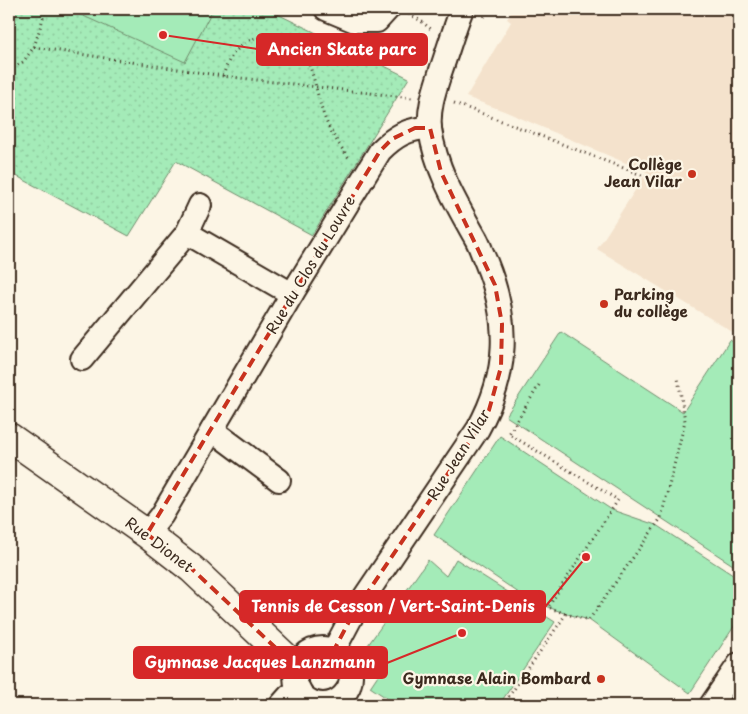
<svg xmlns="http://www.w3.org/2000/svg" width="748" height="714" viewBox="0 0 748 714" font-family="'Playpen Sans',sans-serif">
	<style>
		.built { fill: #f4e2cc }
		.park { fill: url(#park-dots); stroke: #708a6b }
		.pitch { fill: #a4ebb8; stroke: #708a6b }
		.lines { fill: none; stroke-linecap: round; stroke-linejoin: round }
		.lane-casing { stroke: #3b2a1e; stroke-width: 15 }
		.street-casing { stroke: #3b2a1e; stroke-width: 26 }
		.secondary-casing { stroke: #3b2a1e; stroke-width: 31 }
		.path { stroke: #3b2a1e; stroke-width: 3; stroke-dasharray: 1 4; stroke-linecap: butt }
		.lane { stroke: #fcf5e5; stroke-width: 11 }
		.street { stroke: #fcf5e5; stroke-width: 22 }
		.secondary { stroke: #fcf5e5; stroke-width: 28 }
		.marked { fill: none; stroke: #c8321e; stroke-width: 4; stroke-dasharray: 10 6; stroke-linejoin: round }
		.poi-dot { fill: #c8321e; stroke: #fcf5e5; stroke-width: 2 }
		.labels { text-anchor: middle; stroke-width: 4.5; stroke-linejoin: round; paint-order: stroke }
		.poi-label { font-size: 15px; font-weight: bold; fill: #3b2a1e; stroke: #fcf5e5; text-anchor: end }
		.street-label { font-size: 15px; fill: #3b2a1e; stroke: #fcf5e5 }
		.leader { fill: none; stroke: #d62828; stroke-width: 2 }
		.callout-dot { fill: #d62828; stroke: #fcf5e5; stroke-width: 2 }
		.callout { fill: #d62828; stroke: #d62828; stroke-width: 2 }
		.callout-label { font-size: 16px; text-anchor: middle; font-weight: bold; fill: #fff }
	</style>
	<defs>
		<pattern id="park-dots" width="8" height="8" patternUnits="userSpaceOnUse" patternTransform="scale(1.25)"><rect width="8" height="8" fill="#a4ebb8"/><path d="M2 2h.1M6 6h.1" fill="none" stroke="#8eca9e" stroke-width="1.8" stroke-linecap="round"/></pattern>
	</defs>
	<rect width="100%" height="100%" fill="#fcf5e5"/>
	<filter id="ink" filterUnits="userSpaceOnUse"><feTurbulence type="fractalNoise" baseFrequency=".02" numOctaves="2"/><feDisplacementMap in="SourceGraphic" scale="10" xChannelSelector="R" yChannelSelector="G"/><feConvolveMatrix kernelMatrix="1 2 1 2 8 2 1 2 1" color-interpolation-filters="sRGB"/></filter>
	<g filter="url(#ink)">
		<polygon class="built" points="514,9 739,9 739,336 597,249 647,172 504,111 466,97 511,22 507,19"/>
		<polygon class="park" points="9,9 267,9 409,78 312,235 176,161 129,236 9,172"/>
		<g class="pitch">
			<polygon points="68,9 213,9 185,62"/>
			<polygon points="561,332 683,412 730,340 739,346 739,569 506,416"/>
			<polygon points="500,436 612,510 656,525 739,579 739,619 690,693 589,620 564,613 529,600 434,535"/>
			<polygon points="456,559 555,622 499,705 397,705 370,687 388,660 368,645 428,560 446,576"/>
		</g>
		<g class="lines">
			<g class="lane-casing">
				<polyline id="lane" points="734,705 739,698"/>
			</g>
			<g class="street-casing">
				<g id="street">
					<polyline points="326,9 355,21 377,21 388,9"/>
					<polyline points="187,233 200,205"/>
					<polyline points="82,359 187,233 292,294"/>
					<polyline points="212,430 279,480"/>
					<path d="M147,534L162,515L292,294L380,151C395,136 408,128 430,128"/>
					<circle cx="323" cy="676" r="28"/>
					<path d="M334,650L353,614L478,429C509,373 510,321 486,262C482,254 480,245 475,237C456,203 436,170 430,129C428,108 435,89 441,70C448,50 454,29 462,9"/>
					<polyline points="281,705 289,696 299,689"/>
					<polyline points="711,705 739,664"/>
				</g>
			</g>
			<g class="secondary-casing">
				<polyline id="secondary" points="9,437 147,534 192,569 297,668"/>
			</g>
			<g class="path">
				<polyline points="409,14 421,21 432,30"/>
				<polyline points="484,17 489,9"/>
				<polyline points="34,47 223,76 412,98"/>
				<polyline points="9,70 23,62 34,47 46,9"/>
				<path d="M223,76C228,60 233,51 247,42C251,40 253,38 257,38C269,36 284,35 295,42C311,53 316,93 323,113C329,130 338,144 350,159"/>
				<polyline points="454,103 536,134 644,176"/>
				<polyline points="539,385 509,434 618,500 548,607 566,614"/>
				<polyline points="503,705 566,614 589,620 661,518 685,421 678,378"/>
			</g>
			<use href="#lane" class="lane"/>
			<use href="#street" class="street"/>
			<use href="#secondary" class="secondary"/>
		</g>
	</g>
	<path class="marked" d="M415,128H430L441,172L495,285L502,324L501,367L489,410L478,429L353,614L334,650L307,654L297,668L192,569L147,534L380,151L392,139Z"/>
	<g class="poi-dot">
		<circle cx="692" cy="174" r="5"/>
		<circle cx="604" cy="304" r="5"/>
		<circle cx="601" cy="679" r="5"/>
	</g>
	<g class="labels">
		<g class="poi-label">
			<text x="682" y="170">Collège<tspan x="682" dy="17">Jean Vilar</tspan></text>
			<text x="614" y="300" text-anchor="start">Parking<tspan x="614" dy="17">du collège</tspan></text>
			<text x="591" y="684">Gymnase Alain Bombard</text>
		</g>
		<g class="street-label">
			<text transform="translate(311 265) rotate(-59)" y="5">Rue du Clos du Louvre</text>
			<text transform="translate(459 455) rotate(-58)" y="5">Rue Jean Vilar</text>
			<text transform="translate(159 545) rotate(37)" y="5">Rue Dionet</text>
		</g>
	</g>
	<path class="leader" d="M163 35L257 49M586 557L545 607M462 633L387 663"/>
	<g class="callout-dot">
		<circle cx="163" cy="35" r="5"/>
		<circle cx="586" cy="557" r="5"/>
		<circle cx="462" cy="633" r="5"/>
	</g>
	<g class="callout">
		<rect x="257" y="34" width="170" height="31" rx="5"/>
		<rect x="240" y="591" width="305" height="31" rx="5"/>
		<rect x="134" y="647" width="253" height="31" rx="5"/>
	</g>
	<g class="callout-label">
		<text x="342" y="55">Ancien Skate parc</text>
		<text x="393" y="612">Tennis de Cesson / Vert-Saint-Denis</text>
		<text x="260" y="668">Gymnase Jacques Lanzmann</text>
	</g>
	<rect width="748" height="714" fill="none" stroke="#fcf5e5" stroke-width="30"/>
	<rect x="15" y="15" width="718" height="684" fill="none" stroke="#3b2a1e" stroke-width="2" filter="url(#ink)"/>
</svg>
